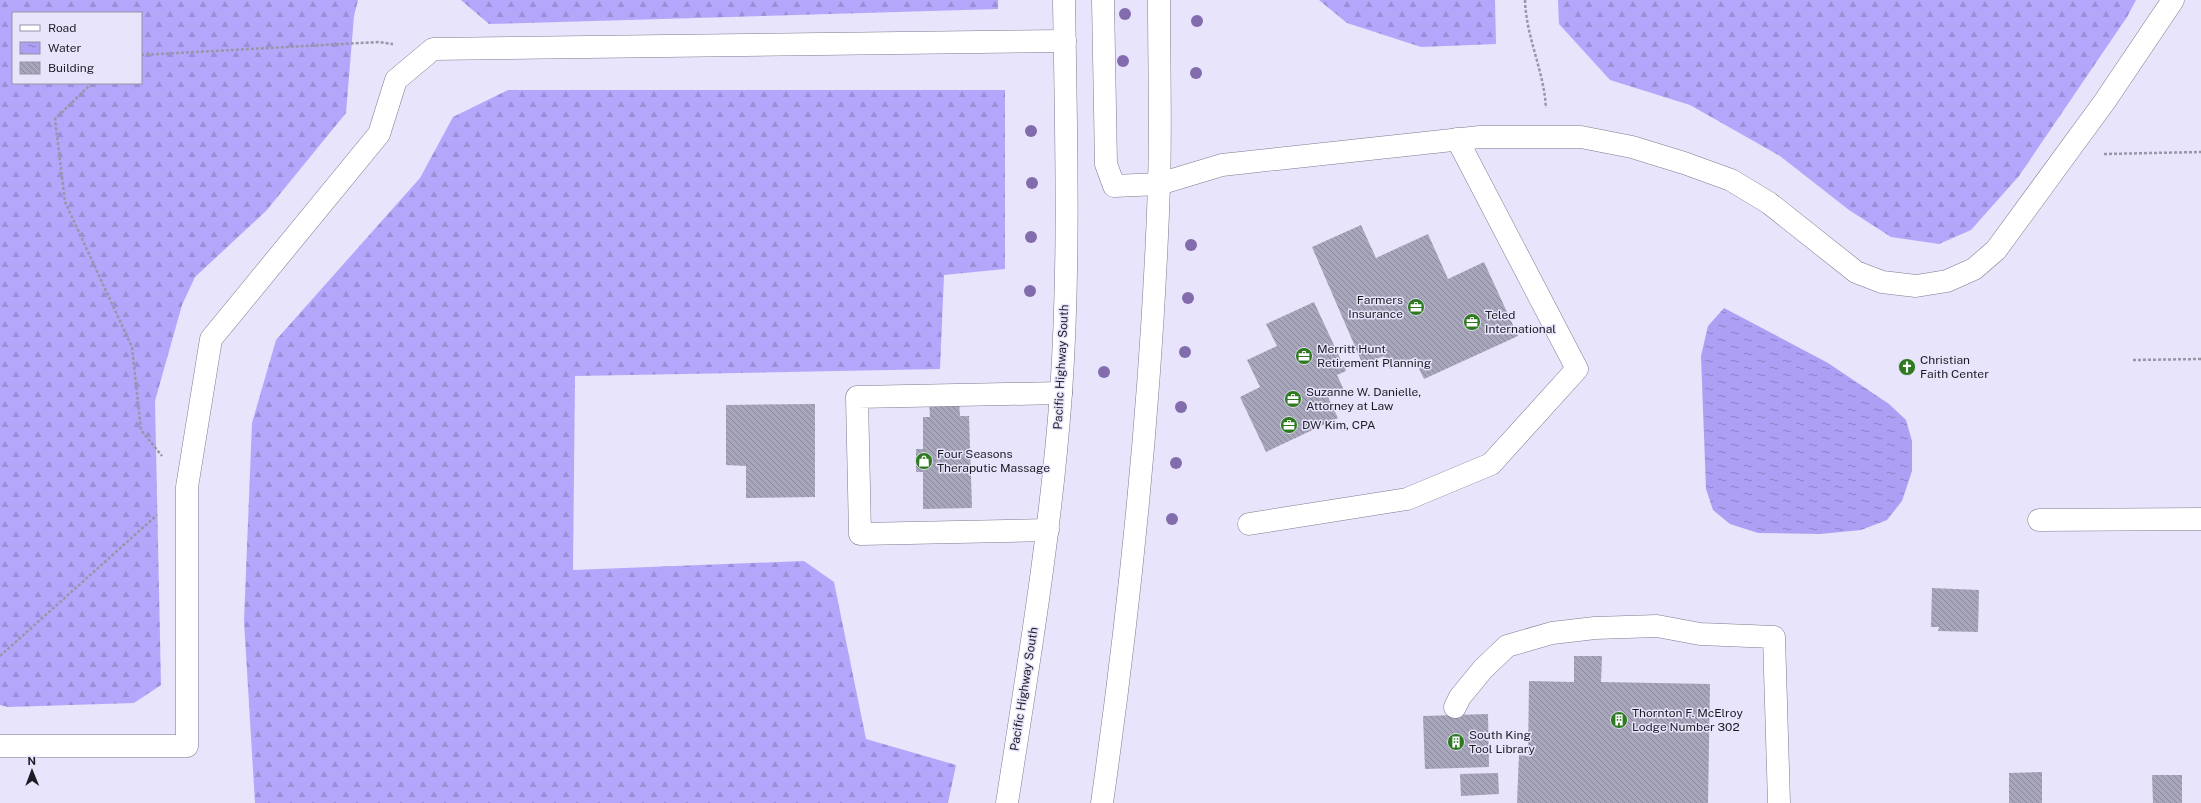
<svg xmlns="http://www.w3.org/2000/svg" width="2201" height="803" viewBox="0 0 2201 803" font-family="'Public Sans',sans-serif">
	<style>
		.forest { fill: url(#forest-firs); fill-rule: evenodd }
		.water { fill: url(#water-ripples) }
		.building { fill: url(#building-back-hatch) }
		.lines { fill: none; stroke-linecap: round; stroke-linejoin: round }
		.minor-casing { stroke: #7d7b8f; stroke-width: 23 }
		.major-casing { stroke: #7d7b8f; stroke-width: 23 }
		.path { stroke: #9896a7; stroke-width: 2.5; stroke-dasharray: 3 2; stroke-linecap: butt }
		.minor { stroke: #fff; stroke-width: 22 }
		.major { stroke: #fff; stroke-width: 22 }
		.tree { fill: #826cad }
		.labels { text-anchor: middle; stroke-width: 3; stroke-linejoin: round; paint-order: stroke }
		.poi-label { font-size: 12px; fill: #1d1c24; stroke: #e7e4fb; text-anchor: start }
		.street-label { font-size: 12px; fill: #1d1c24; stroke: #e7e4fb }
	</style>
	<defs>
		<pattern id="forest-firs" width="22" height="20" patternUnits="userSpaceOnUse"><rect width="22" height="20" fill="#b4a7fb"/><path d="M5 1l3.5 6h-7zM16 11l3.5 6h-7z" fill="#9a8fd7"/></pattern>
		<pattern id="water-ripples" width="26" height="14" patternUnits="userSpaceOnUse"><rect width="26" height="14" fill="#ad9ff3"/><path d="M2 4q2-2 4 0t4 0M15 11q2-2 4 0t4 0" fill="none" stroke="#8c81c5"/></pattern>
		<pattern id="building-back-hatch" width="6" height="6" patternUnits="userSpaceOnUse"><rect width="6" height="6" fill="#a8a6bb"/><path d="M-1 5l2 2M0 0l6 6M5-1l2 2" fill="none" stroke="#888698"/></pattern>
	</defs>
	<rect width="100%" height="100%" fill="#e7e4fb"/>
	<g class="forest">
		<path d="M0,0H358L354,16L346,113L266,211L195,277L182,305L155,401L161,685L134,703L8,707L0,705ZM13,13H141V83H13Z"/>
		<polygon points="461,0 998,0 998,9 489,24"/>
		<polygon points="1319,0 1495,0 1496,44 1421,47 1347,23"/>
		<polygon points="1558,0 2136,0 2127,17 2019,176 1971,230 1939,244 1891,237 1849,210 1780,156 1690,105 1610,80 1559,24"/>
		<polygon points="508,90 1005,90 1005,269 944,275 940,369 575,376 573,570 804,561 834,582 866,739 956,765 948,803 255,803 244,621 252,423 276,340 420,178 453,117"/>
	</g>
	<polygon class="water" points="1724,308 1828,363 1889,404 1906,420 1912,441 1912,471 1902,501 1887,520 1861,530 1820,534 1758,533 1730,524 1713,510 1706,489 1701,356 1708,326"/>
	<g class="building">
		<polygon points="1361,225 1376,258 1428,234 1448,279 1484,262 1518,336 1424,379 1414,358 1390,369 1384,356 1363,365 1312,247"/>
		<polygon points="1314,302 1346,371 1337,375 1344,390 1328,397 1338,418 1266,452 1240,397 1260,387 1247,360 1277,346 1266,324"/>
		<polygon points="959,402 960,416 969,416 972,508 923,509 923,472 916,472 916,449 923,449 923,417 930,417 929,403"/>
		<polygon points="815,404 815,497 746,498 746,466 726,465 726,405"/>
		<polygon points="1932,588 1979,590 1978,632 1938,631 1939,627 1931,627"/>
		<polygon points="1574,656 1602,656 1601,682 1710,684 1708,803 1517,803 1519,755 1528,756 1529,681 1574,682"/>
		<polygon points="1488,714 1489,767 1425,769 1423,716"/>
		<polygon points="2042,772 2042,803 2009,803 2009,773"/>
		<polygon points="1498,773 1499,794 1461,796 1460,774"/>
		<polygon points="2152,775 2182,775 2182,803 2153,803"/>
	</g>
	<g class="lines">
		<g class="minor-casing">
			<g id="minor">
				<polyline points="1159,184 1222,165 1277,159 1480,137 1581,137 1632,147 1684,163 1731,180 1769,203 1856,272 1882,282 1916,286 1947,281 1974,269 1996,250 2105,101 2173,0"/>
				<polyline points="2039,520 2201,519"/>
				<polyline points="1249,524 1407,499 1491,464 1577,369 1457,139"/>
				<polyline points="1048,530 860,534 857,397 1061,393"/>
				<polyline points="1455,707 1460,697 1483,669 1507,646 1552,633 1595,628 1657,626 1700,634 1774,637 1779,803"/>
				<polyline points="0,746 187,746 187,487 211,339 379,134 396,80 433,49 1065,41"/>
			</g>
		</g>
		<g class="major-casing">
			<g id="major">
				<polyline points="1103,0 1106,164 1114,186 1159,184"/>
				<path d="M1007,803C1028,667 1051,531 1061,393C1070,262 1066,131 1064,0"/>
				<path d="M1102,803C1131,599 1152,393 1159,186C1161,124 1159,62 1159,0"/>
			</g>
		</g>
		<g class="path">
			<path d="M1525,0C1526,37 1544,71 1546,108"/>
			<polyline points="141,55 378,42 393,44"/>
			<polyline points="92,83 55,119 65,202 132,347 141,430 162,456"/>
			<polyline points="2104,154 2201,152"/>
			<polyline points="2133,360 2201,359"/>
			<polyline points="0,656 157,515"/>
		</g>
		<use href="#minor" class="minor"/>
		<use href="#major" class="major"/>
	</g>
	<g class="tree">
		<circle cx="1125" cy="14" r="6"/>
		<circle cx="1197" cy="21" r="6"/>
		<circle cx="1123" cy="61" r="6"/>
		<circle cx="1196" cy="73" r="6"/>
		<circle cx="1031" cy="131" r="6"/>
		<circle cx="1032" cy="183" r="6"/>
		<circle cx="1031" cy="237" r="6"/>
		<circle cx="1191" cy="245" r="6"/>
		<circle cx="1030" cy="291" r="6"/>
		<circle cx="1188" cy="298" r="6"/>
		<circle cx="1185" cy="352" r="6"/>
		<circle cx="1104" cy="372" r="6"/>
		<circle cx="1181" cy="407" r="6"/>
		<circle cx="1176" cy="463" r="6"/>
		<circle cx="1172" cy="519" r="6"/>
	</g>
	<defs>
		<g id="office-disc" transform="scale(0.9)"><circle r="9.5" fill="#2f7a21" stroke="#e7e4fb"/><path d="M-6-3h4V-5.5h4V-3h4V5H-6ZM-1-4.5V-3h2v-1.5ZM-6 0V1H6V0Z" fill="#fff"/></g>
		<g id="church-disc" transform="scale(0.9)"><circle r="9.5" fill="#2f7a21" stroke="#e7e4fb"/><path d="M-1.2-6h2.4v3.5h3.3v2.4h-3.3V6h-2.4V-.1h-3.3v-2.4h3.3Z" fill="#fff"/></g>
		<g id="shop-disc" transform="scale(0.9)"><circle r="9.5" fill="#2f7a21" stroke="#e7e4fb"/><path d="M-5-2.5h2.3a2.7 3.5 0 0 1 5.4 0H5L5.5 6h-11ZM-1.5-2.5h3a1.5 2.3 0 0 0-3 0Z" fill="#fff"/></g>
		<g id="building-disc" transform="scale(0.9)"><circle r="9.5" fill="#2f7a21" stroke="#e7e4fb"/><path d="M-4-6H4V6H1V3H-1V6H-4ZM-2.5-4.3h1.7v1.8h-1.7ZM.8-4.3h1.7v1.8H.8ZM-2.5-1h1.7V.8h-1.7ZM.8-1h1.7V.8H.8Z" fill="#fff"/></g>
	</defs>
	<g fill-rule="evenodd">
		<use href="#office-disc" x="1416" y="307"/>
		<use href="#office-disc" x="1472" y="322"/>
		<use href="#office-disc" x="1304" y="356"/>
		<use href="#church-disc" x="1907" y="367"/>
		<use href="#office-disc" x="1293" y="399"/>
		<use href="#office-disc" x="1289" y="425"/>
		<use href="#shop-disc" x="924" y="461"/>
		<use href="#building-disc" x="1619" y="720"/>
		<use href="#building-disc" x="1456" y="742"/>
	</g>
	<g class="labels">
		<g class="poi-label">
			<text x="1403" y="304" text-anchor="end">Farmers<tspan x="1403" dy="14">Insurance</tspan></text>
			<text x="1485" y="319">Teled<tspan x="1485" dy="14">International</tspan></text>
			<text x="1317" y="353">Merritt Hunt<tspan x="1317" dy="14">Retirement Planning</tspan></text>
			<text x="1920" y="364">Christian<tspan x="1920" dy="14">Faith Center</tspan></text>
			<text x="1306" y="396">Suzanne W. Danielle,<tspan x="1306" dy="14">Attorney at Law</tspan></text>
			<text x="1302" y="429">DW Kim, CPA</text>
			<text x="937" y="458">Four Seasons<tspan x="937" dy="14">Theraputic Massage</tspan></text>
			<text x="1632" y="717">Thornton F. McElroy<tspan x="1632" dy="14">Lodge Number 302</tspan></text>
			<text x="1469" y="739">South King<tspan x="1469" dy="14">Tool Library</tspan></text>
		</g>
		<g class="street-label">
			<text transform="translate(1061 367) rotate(-87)" y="4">Pacific Highway South</text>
			<text transform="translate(1024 689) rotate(-81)" y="4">Pacific Highway South</text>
		</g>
	</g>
	<rect x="12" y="12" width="130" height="72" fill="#e7e4fb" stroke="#9694a5"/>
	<rect x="20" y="25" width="20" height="6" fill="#ffffff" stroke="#9694a5"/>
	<text x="48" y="32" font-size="12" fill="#1d1c24">Road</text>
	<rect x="20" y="42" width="20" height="12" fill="url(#water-ripples)" stroke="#9694a5"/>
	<text x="48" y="52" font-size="12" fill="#1d1c24">Water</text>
	<rect x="20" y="62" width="20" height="12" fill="url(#building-back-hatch)" stroke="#9694a5"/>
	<text x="48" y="72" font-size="12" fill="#1d1c24">Building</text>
	<g transform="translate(32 771) rotate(359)" stroke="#e7e4fb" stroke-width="3" paint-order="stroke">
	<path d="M0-3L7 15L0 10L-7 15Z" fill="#1d1c24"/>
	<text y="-6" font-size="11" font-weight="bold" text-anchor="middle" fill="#1d1c24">N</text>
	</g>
</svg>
